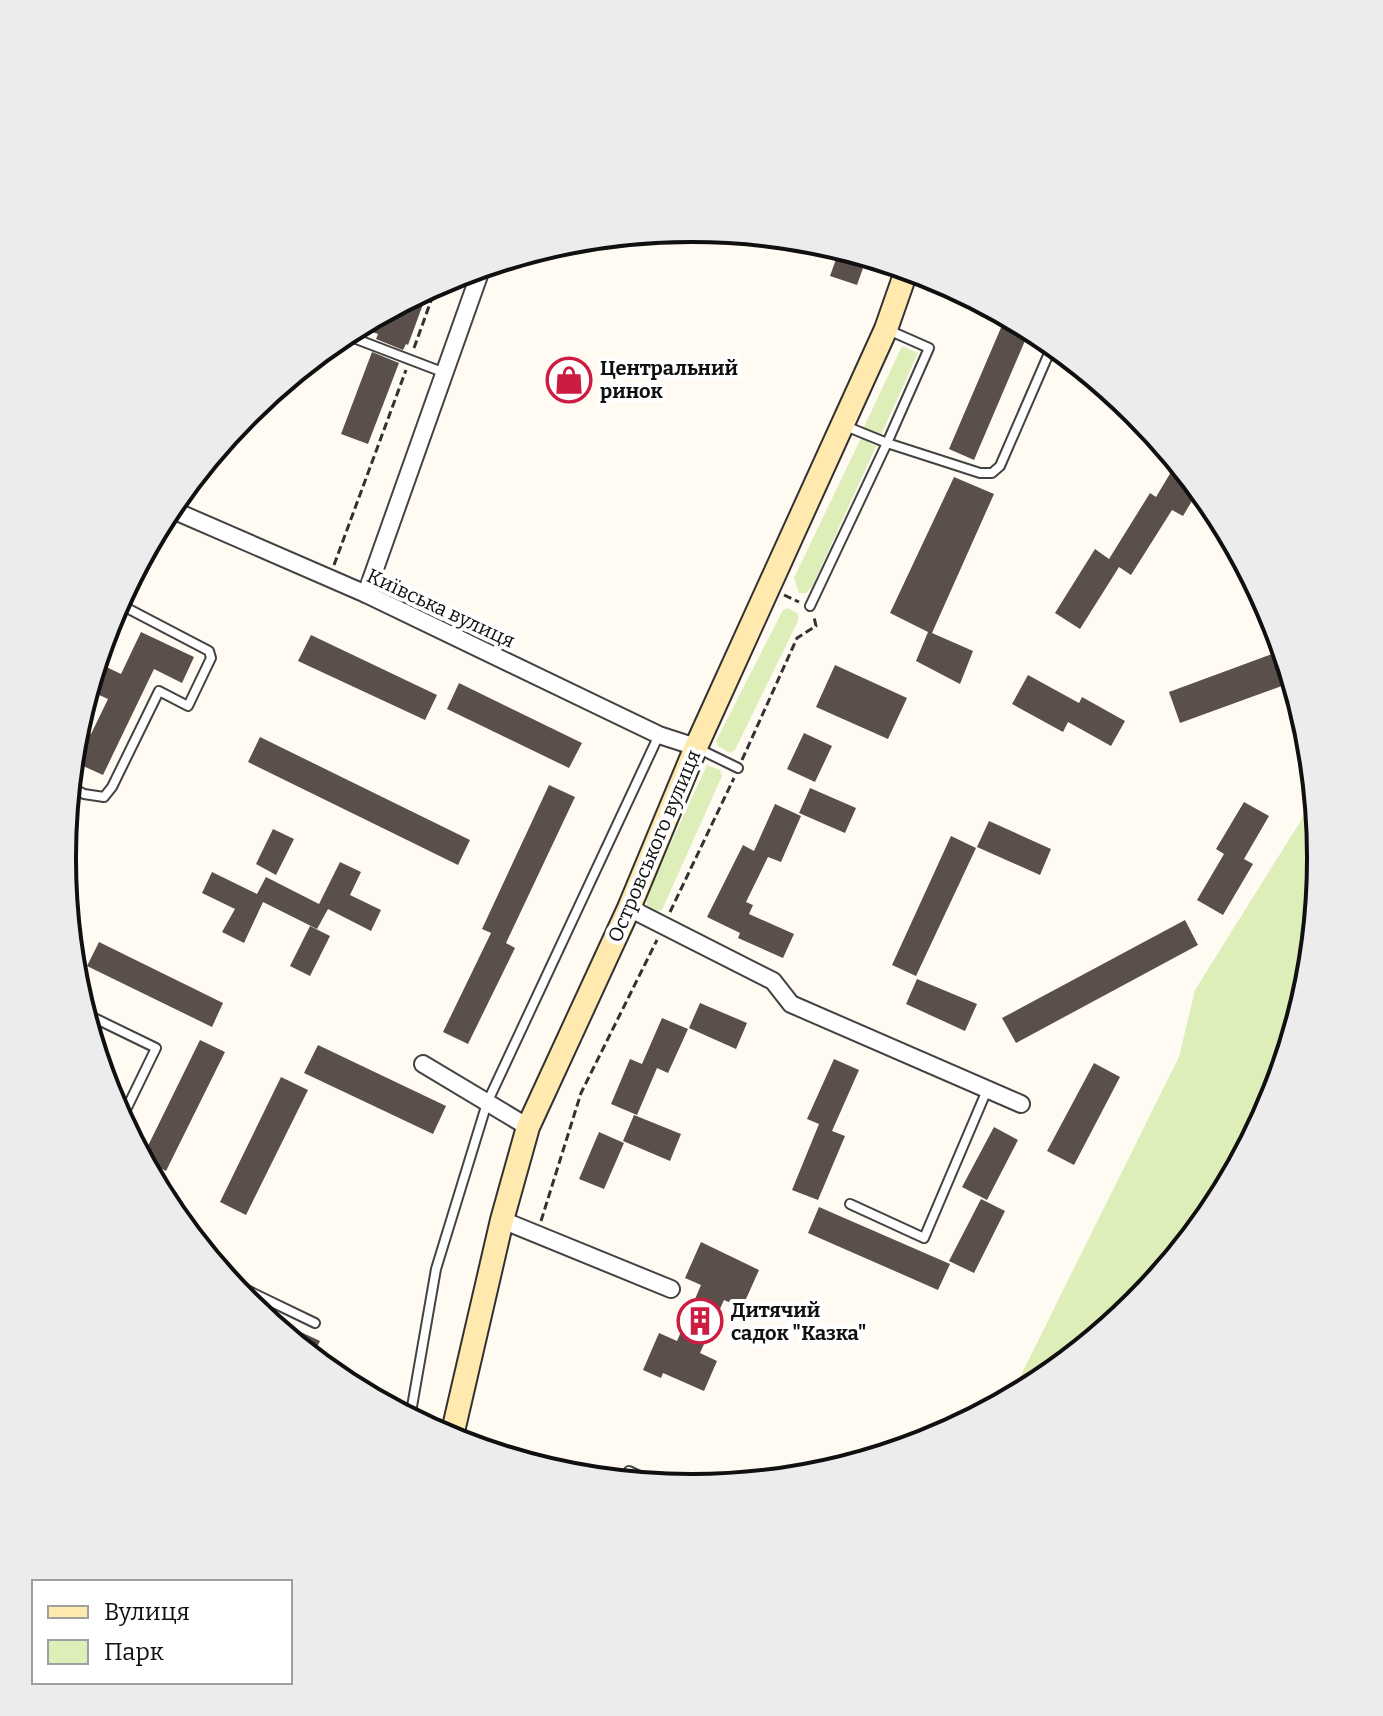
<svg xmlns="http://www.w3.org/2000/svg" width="1383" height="1716" viewBox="0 0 1383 1716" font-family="Bitter,serif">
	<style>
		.green { fill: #ddeeb9 }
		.building { fill: #5a4f4b }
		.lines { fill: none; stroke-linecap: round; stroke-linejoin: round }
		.service-casing { stroke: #434343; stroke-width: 12 }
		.minor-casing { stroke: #434343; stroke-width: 20 }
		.secondary-casing { stroke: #323232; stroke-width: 26 }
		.path { stroke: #323232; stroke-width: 3; stroke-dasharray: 8 4; stroke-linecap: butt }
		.service { stroke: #fff; stroke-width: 8 }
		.minor { stroke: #fff; stroke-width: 16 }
		.secondary { stroke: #ffe9ae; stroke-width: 22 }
		.labels { text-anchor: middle; stroke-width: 8; stroke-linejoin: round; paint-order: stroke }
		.poi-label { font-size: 20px; font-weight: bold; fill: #101010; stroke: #fff; text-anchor: start }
		.street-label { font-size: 20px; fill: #101010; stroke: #fff }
		.rim { fill: none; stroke: #101010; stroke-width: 4 }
	</style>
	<rect width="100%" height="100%" fill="#fffbf3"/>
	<g class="green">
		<polygon points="902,346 918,353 881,435 864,427"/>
		<polygon points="861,438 876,446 812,587 806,593 799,593 794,578"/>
		<polygon points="788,608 798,614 798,621 735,750 730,753 718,746 716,741 783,610"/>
		<polygon points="707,765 720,770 722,776 662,910 653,912 647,905 646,897"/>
		<polygon points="1315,798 1321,858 1309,981 1273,1099 1215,1208 1136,1303 1041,1382 1009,1399 1179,1057 1195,990"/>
	</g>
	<g class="building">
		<polygon points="840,248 867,257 857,285 830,276"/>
		<polygon points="429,288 408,345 406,344 403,350 376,339 378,334 372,332 378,315"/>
		<polygon points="1006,316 1030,329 974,460 949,449"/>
		<polygon points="372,352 399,363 368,444 341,434"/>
		<polygon points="1177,462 1199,489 1183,516 1172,510 1131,575 1119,567 1080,629 1055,613 1095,549 1109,559 1150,493 1156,497"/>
		<polygon points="954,477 994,494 932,633 973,651 960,684 916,661 928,632 890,613"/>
		<polygon points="141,632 194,657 182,683 154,669 103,775 72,761 74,735 76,727 91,734 108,699 88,690 96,662 121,674"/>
		<polygon points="311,635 437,695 425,720 298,661"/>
		<polygon points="1283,650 1293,682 1180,723 1169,692"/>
		<polygon points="835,665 907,698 888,739 816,707"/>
		<polygon points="1028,675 1079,703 1082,697 1125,721 1111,746 1068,722 1063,732 1012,704"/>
		<polygon points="459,683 582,743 569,768 447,709"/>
		<polygon points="804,733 832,746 815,782 787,769"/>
		<polygon points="260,737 470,840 458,865 248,762"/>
		<polygon points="549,785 575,797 506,943 515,948 468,1044 443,1032 491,933 482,929"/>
		<polygon points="810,788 856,808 845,833 799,813"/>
		<polygon points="1244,802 1269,816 1244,859 1253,864 1223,915 1197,900 1224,854 1216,849"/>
		<polygon points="775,804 801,816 781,862 768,857 746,902 753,905 749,914 794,934 783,958 738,938 740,933 707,917 743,845 754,851"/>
		<polygon points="989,821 1051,849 1040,875 977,847"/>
		<polygon points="273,829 294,839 276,875 256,864"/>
		<polygon points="951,836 976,848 916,976 892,965"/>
		<polygon points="340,862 361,872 350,895 381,910 371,931 328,909 317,929 263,902 244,943 222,932 235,909 202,893 212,872 257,894 266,877 319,904"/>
		<polygon points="1185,920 1198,945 1016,1043 1002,1018"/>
		<polygon points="310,926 330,936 310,976 290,966"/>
		<polygon points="99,942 223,1003 212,1027 87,966"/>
		<polygon points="917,979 977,1004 965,1031 906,1004"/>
		<polygon points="700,1003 747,1023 736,1049 689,1028"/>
		<polygon points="662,1018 688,1029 668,1073 657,1068 637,1115 611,1104 630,1059 642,1064"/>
		<polygon points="200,1040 225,1052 166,1171 142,1158"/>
		<polygon points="318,1045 446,1106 433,1134 304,1073"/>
		<polygon points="834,1059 859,1070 832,1131 845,1136 818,1200 792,1190 819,1124 807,1119"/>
		<polygon points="1094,1063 1120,1077 1074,1165 1047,1151"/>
		<polygon points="281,1077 308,1090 246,1215 220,1202"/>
		<polygon points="634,1115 681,1134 670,1161 623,1141"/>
		<polygon points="994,1127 1018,1140 987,1200 962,1187"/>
		<polygon points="599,1132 624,1143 604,1189 579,1179"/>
		<polygon points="981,1199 1005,1211 974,1273 949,1261"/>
		<polygon points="819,1207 950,1264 938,1290 808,1233"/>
		<polygon points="701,1242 759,1270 742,1308 724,1300 700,1353 717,1361 704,1391 663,1373 661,1378 643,1370 659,1333 677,1341 701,1285 685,1278"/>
		<polygon points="271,1318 320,1341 312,1357 269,1322"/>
	</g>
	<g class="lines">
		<g class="service-casing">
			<g id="service">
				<polyline points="343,334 445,373"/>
				<polyline points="843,425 887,443 980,473 992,473 1000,466 1053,344"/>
				<polyline points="810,606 887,443 929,348 886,329"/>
				<polyline points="697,748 738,768"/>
				<polyline points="69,786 84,794 104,797 112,787 159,691 188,706 211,658 209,651 123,606 136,581 131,578"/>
				<polyline points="84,1013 156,1048 121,1120"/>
				<polyline points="850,1204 924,1238 987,1090"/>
				<polyline points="228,1281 315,1323"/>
				<polyline points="410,1418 436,1269 487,1103 659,735"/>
				<polyline points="625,1481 629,1471 656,1484"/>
			</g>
		</g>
		<g class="minor-casing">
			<g id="minor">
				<polyline points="168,508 366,594 659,735 696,747"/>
				<polyline points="366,594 482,267"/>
				<polyline points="629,908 773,981 791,1004 1021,1104"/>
				<polyline points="423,1064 528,1127"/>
				<polyline points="502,1220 671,1289"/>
				<polyline points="900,1449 901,1449"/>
			</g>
		</g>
		<g class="secondary-casing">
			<polyline id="secondary" points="451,1440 502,1220 528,1127 629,908 696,747 886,329 907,269"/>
		</g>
		<g class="path">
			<polyline points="414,348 437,284"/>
			<polyline points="334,565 406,370"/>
			<polyline points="784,595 799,602"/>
			<polyline points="742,760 797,638 816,626 814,617"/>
			<polyline points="670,912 734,778"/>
			<polyline points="541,1221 581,1093 657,940"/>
		</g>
		<use href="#service" class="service"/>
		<use href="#minor" class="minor"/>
		<use href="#secondary" class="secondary"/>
	</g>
	<defs>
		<g id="shop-ring" transform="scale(2.3)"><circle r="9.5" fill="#fff" stroke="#cd1c41" stroke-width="1.5"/><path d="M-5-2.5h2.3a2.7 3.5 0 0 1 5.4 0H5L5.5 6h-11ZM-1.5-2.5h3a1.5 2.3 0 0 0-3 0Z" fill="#cd1c41"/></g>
		<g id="building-ring" transform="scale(2.3)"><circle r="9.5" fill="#fff" stroke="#cd1c41" stroke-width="1.5"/><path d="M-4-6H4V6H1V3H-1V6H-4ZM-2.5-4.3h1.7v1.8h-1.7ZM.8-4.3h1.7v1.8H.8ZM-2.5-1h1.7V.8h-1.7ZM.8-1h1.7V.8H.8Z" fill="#cd1c41"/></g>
	</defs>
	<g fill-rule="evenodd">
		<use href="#shop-ring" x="569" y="380"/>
		<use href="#building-ring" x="700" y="1321"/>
	</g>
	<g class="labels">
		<g class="poi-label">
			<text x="600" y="375">Центральний<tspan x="600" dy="23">ринок</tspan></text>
			<text x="731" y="1317">Дитячий<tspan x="731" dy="23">садок "Казка"</tspan></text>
		</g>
		<g class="street-label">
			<text transform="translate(441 608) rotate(25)" y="7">Київська вулиця</text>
			<text transform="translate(654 846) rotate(-67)" y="7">Островського вулиця</text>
		</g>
	</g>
	<path d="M0 0H1383V1716H0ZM691 242H692A615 615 0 0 1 1307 857V859A615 615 0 0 1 692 1474H691A615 615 0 0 1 76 859V857A615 615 0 0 1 691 242Z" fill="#ececec" fill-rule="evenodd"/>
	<path class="rim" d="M691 242H692A615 615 0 0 1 1307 857V859A615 615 0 0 1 692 1474H691A615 615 0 0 1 76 859V857A615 615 0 0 1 691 242Z"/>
	<rect x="32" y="1580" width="260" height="104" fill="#ffffff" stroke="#9f9f9f" stroke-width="2"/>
	<rect x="48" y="1606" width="40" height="12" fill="#ffe9ae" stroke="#9f9f9f" stroke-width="2"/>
	<text x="104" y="1620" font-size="24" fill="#101010">Вулиця</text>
	<rect x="48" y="1640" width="40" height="24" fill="#ddeeb9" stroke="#9f9f9f" stroke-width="2"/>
	<text x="104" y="1660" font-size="24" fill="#101010">Парк</text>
</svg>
